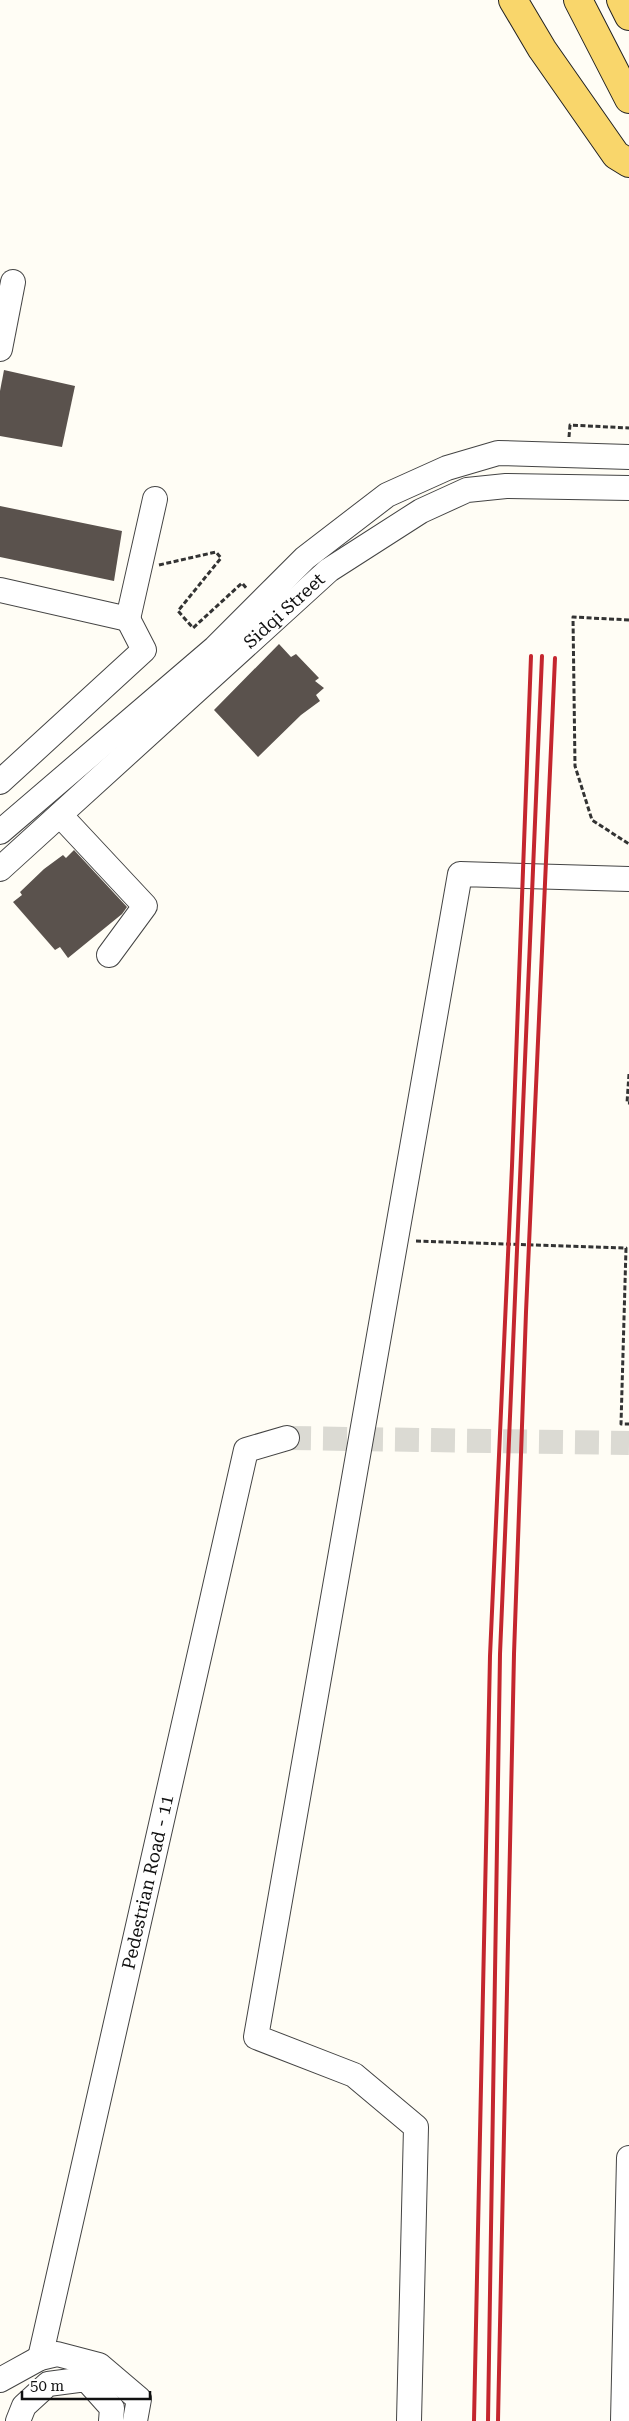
<svg xmlns="http://www.w3.org/2000/svg" width="629" height="2421" viewBox="0 0 629 2421" font-family="'Roboto Serif',serif">
	<style>
		.building { fill: #5a524d }
		.lines { fill: none; stroke-linecap: round; stroke-linejoin: round }
		.minor-tunnel { stroke: #dbdad3; stroke-width: 24; stroke-dasharray: 24 12; stroke-linecap: butt }
		.minor-casing { stroke: #444; stroke-width: 26 }
		.major-casing { stroke: #222; stroke-width: 30 }
		.path { stroke: #333; stroke-width: 3; stroke-dasharray: 5 2.5; stroke-linecap: butt }
		.minor { stroke: #fff; stroke-width: 24 }
		.major { stroke: #f9d66b; stroke-width: 28 }
		.rail { stroke: #c4262e; stroke-width: 4 }
		.labels { text-anchor: middle; stroke-width: 5; stroke-linejoin: round; paint-order: stroke }
		.street-label { font-size: 18px; fill: #111; stroke: #fff }
	</style>
	<rect width="100%" height="100%" fill="#fffdf5"/>
	<g class="building">
		<polygon points="4,370 75,386 62,447 0,436 0,391"/>
		<polygon points="0,506 122,531 114,581 0,557"/>
		<polygon points="279,644 291,657 296,654 319,678 315,681 324,688 316,695 320,701 301,715 258,757 214,710"/>
		<polygon points="74,850 127,907 122,914 68,958 60,947 55,950 13,902 22,895 20,892 44,869 63,855 66,858"/>
	</g>
	<g class="lines">
		<polyline class="minor-tunnel" points="287,1438 629,1443"/>
		<g class="minor-casing">
			<g id="minor">
				<polyline points="0,349 13,282"/>
				<polyline points="0,590 128,619"/>
				<polyline points="128,619 155,499"/>
				<polyline points="0,782 144,650 128,619"/>
				<polyline points="60,815 145,906 109,955"/>
				<polyline points="0,832 215,648 305,558 387,495 447,468 498,453 629,457"/>
				<path id="s1" d="M0,869L329,570L421,511L467,490L506,486L629,488"/>
				<path id="s2" d="M40,2358L246,1450L287,1438"/>
				<polyline points="0,2380 40,2358 57,2354 99,2365 139,2399 135,2421"/>
				<polyline points="18,2421 24,2406 48,2384 86,2379 112,2408 111,2421"/>
				<polyline points="409,2421 416,2127 354,2075 256,2037 460,874 629,879"/>
				<polyline points="623,2421 629,2158"/>
			</g>
		</g>
		<g class="major-casing">
			<g id="major">
				<polyline points="513,0 542,49 616,155 629,163"/>
				<polyline points="578,0 629,99"/>
				<polyline points="621,0 629,16"/>
			</g>
		</g>
		<g class="path">
			<polyline points="569,437 570,425 629,428"/>
			<polyline points="159,565 216,552 221,558 178,611 193,628 242,583 247,589"/>
			<polyline points="629,620 573,617 575,766 592,820 629,844"/>
			<polyline points="629,1074 627,1103 629,1103"/>
			<polyline points="416,1241 626,1248 621,1424 629,1424"/>
		</g>
		<use href="#minor" class="minor"/>
		<use href="#major" class="major"/>
		<g class="rail">
			<polyline points="474,2421 490,1656 512,1166 531,656"/>
			<polyline points="488,2421 500,1654 542,656"/>
			<polyline points="498,2421 514,1654 526,1312 555,658"/>
		</g>
	</g>
	<g class="labels">
		<g class="street-label">
			<text dy="6" stroke="none"><textPath href="#s1" startOffset="384">Sidqi Street</textPath></text>
			<text dy="6" stroke="none"><textPath href="#s2" startOffset="488">Pedestrian Road - 11</textPath></text>
		</g>
	</g>
	<path d="M22 2391v8h128v-8" fill="none" stroke="#111111" stroke-width="2.5"/>
	<text x="30" y="2391" font-size="15" fill="#111111" stroke="#ffffff" stroke-width="4" paint-order="stroke">50 m</text>
</svg>
